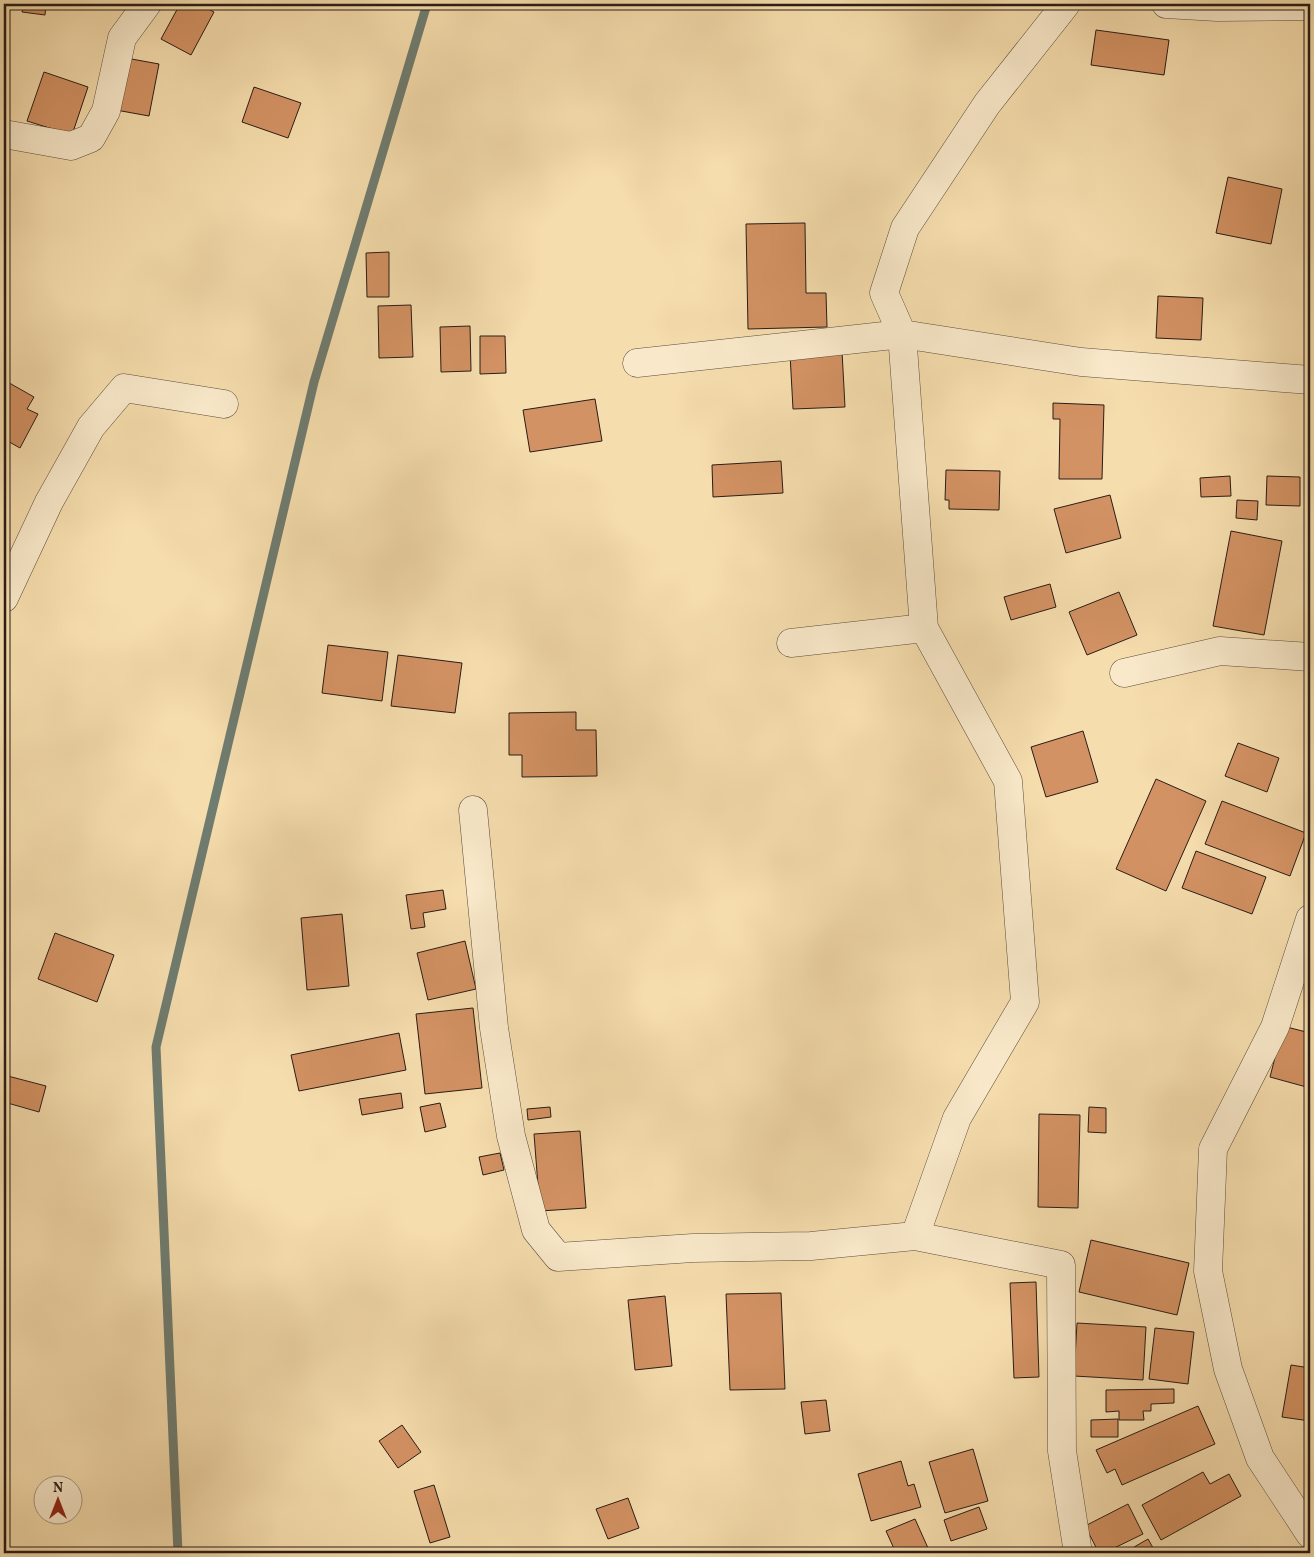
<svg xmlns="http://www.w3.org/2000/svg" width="1314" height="1557" viewBox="0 0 1314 1557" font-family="Vollkorn,serif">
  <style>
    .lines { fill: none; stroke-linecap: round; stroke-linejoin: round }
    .stream { stroke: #6f7c70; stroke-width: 9 }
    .building { fill: #d39263; stroke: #291c17 }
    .minor-casing { stroke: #5c4c3c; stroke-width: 29 }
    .minor { stroke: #f9e9ca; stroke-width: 28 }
  </style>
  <rect width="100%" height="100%" fill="#f6ddad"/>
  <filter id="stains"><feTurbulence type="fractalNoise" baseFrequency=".004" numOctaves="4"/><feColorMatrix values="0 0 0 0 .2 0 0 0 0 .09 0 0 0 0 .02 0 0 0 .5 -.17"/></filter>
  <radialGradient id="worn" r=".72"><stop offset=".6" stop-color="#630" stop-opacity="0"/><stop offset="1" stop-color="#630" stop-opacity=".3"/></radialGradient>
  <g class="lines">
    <path class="stream" d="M178 1553 156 1047 314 382 427 4"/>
  </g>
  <path class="building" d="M24 4H46L45 15 22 12Z
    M180 4H199L214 12 191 55 161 39Z
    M1096 30 1169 40 1164 75 1091 65Z
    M126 58 159 64 149 116 116 110Z
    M44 72 88 87 72 135 27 121Z
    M254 87 301 103 288 138 242 122Z
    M1228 177 1282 189 1271 244 1216 233Z
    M805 223 806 293H826L827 327 748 329 746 224Z
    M389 252V297H367L366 253Z
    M1158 296 1203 298 1201 340 1156 338Z
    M411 305 413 357 379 358 378 306Z
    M470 326 471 371 441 372 440 327Z
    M480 336H505L506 373 480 374Z
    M842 351 845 407 793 409 790 354Z
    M4 380 34 397 27 409 38 414 20 448 4 439Z
    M595 399 602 441 530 452 523 410Z
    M1053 403 1104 405 1102 479H1059L1060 419H1053Z
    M781 461 783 493 713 497 712 465Z
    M946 470 1000 471 999 510 949 509V500H945Z
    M1230 476 1231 496 1201 497 1200 478Z
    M1267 476 1300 477V506L1266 505Z
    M1110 495 1121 538 1066 553 1054 509Z
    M1237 500 1258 501 1257 520 1236 518Z
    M1231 531 1282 541 1264 635 1213 626Z
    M1050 584 1056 607 1011 620 1004 597Z
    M1119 592 1137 635 1087 655 1069 612Z
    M328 645 388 652 382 701 322 693Z
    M398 655 462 663 455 713 391 706Z
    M576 712V730H596L597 776 522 777V755H509V713Z
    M1083 731 1098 782 1046 797 1031 747Z
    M1238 743 1279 758 1267 792 1225 776Z
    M1156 779 1206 801 1166 891 1116 869Z
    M1222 801 1306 833 1290 876 1205 844Z
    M1196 851 1266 877 1252 914 1182 888Z
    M443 890 446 909 423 913 425 927 411 929 406 895Z
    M342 914 349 986 307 990 301 918Z
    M55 933 114 955 97 1002 38 979Z
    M465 941 476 989 428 1000 417 953Z
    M473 1008 482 1088 425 1094 416 1014Z
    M1283 1026 1310 1033V1088L1270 1077Z
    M399 1033 406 1070 299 1091 291 1055Z
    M4 1075 46 1086 39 1112 4 1102Z
    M401 1093 403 1108 362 1115 359 1099Z
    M440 1103 446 1127 425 1132 420 1107Z
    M550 1107 551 1117 528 1120 527 1109Z
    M1089 1107 1106 1108V1133L1088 1132Z
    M1039 1114 1080 1115 1078 1208 1038 1207Z
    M580 1131 586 1208 540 1211 534 1134Z
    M500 1153 504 1170 483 1175 479 1157Z
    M1091 1240 1189 1263 1177 1315 1079 1292Z
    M1036 1282 1039 1377 1014 1378 1010 1283Z
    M781 1293 785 1389 730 1390 726 1294Z
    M665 1296 672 1366 635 1370 628 1300Z
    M1077 1323 1146 1327 1143 1380 1074 1376Z
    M1155 1328 1194 1332 1188 1384 1149 1379Z
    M1291 1365 1310 1368V1421L1282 1417Z
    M1174 1389V1403L1151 1404V1411H1143L1144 1420H1119V1411L1106 1412V1390Z
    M826 1400 830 1431 805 1434 801 1402Z
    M1198 1406 1215 1444 1122 1485 1115 1469 1107 1473 1096 1450Z
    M1118 1419V1437H1091V1420Z
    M402 1425 421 1452 398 1468 379 1441Z
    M973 1449 988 1501 945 1513 929 1462Z
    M901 1461 908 1486 914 1484 921 1507 871 1521 858 1474Z
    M1203 1472 1210 1484 1229 1474 1241 1496 1161 1540 1142 1505Z
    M434 1485 450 1537 430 1543 414 1491Z
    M628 1498 639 1528 608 1539 596 1509Z
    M1128 1504 1143 1534 1104 1553H1099L1085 1526Z
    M979 1507 987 1529 951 1541 944 1520Z
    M915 1519 928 1548 915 1553H896L886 1531Z
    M1148 1539 1156 1553H1130L1129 1550Z"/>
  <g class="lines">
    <g class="minor-casing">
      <path id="minor" d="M1066 4 987 104 905 228 884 293 902 334 1081 362 1310 380
        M1166 4 1217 7 1310 6
        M4 134 71 146 91 138 106 111 122 38 147 4
        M637 363 902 334 924 628 1008 781 1025 1002 957 1118 915 1236
        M4 598 49 502 91 427 124 388 224 404
        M791 643 924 628
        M1124 673 1220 651 1310 657
        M473 810 494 1028 511 1136 536 1230 558 1257 693 1248 811 1246 915 1236 1061 1265 1062 1451 1078 1553
        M1310 919 1275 1027 1213 1149 1208 1271 1228 1369 1260 1458 1310 1534"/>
    </g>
    <use href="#minor" class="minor"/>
  </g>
  <rect width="1314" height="1557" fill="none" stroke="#f6ddad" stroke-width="20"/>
  <rect x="5" y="5" width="1304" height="1547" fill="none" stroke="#291c17" stroke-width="2.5"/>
  <rect x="10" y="10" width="1294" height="1537" fill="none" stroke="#291c17"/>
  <g transform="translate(58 1500)"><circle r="24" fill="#f9e9ca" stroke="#a69782"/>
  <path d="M0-4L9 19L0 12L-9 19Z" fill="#8f2418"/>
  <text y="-8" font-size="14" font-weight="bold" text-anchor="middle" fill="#291c17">N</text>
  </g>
  <rect width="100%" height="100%" filter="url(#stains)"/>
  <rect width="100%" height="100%" fill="url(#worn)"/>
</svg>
